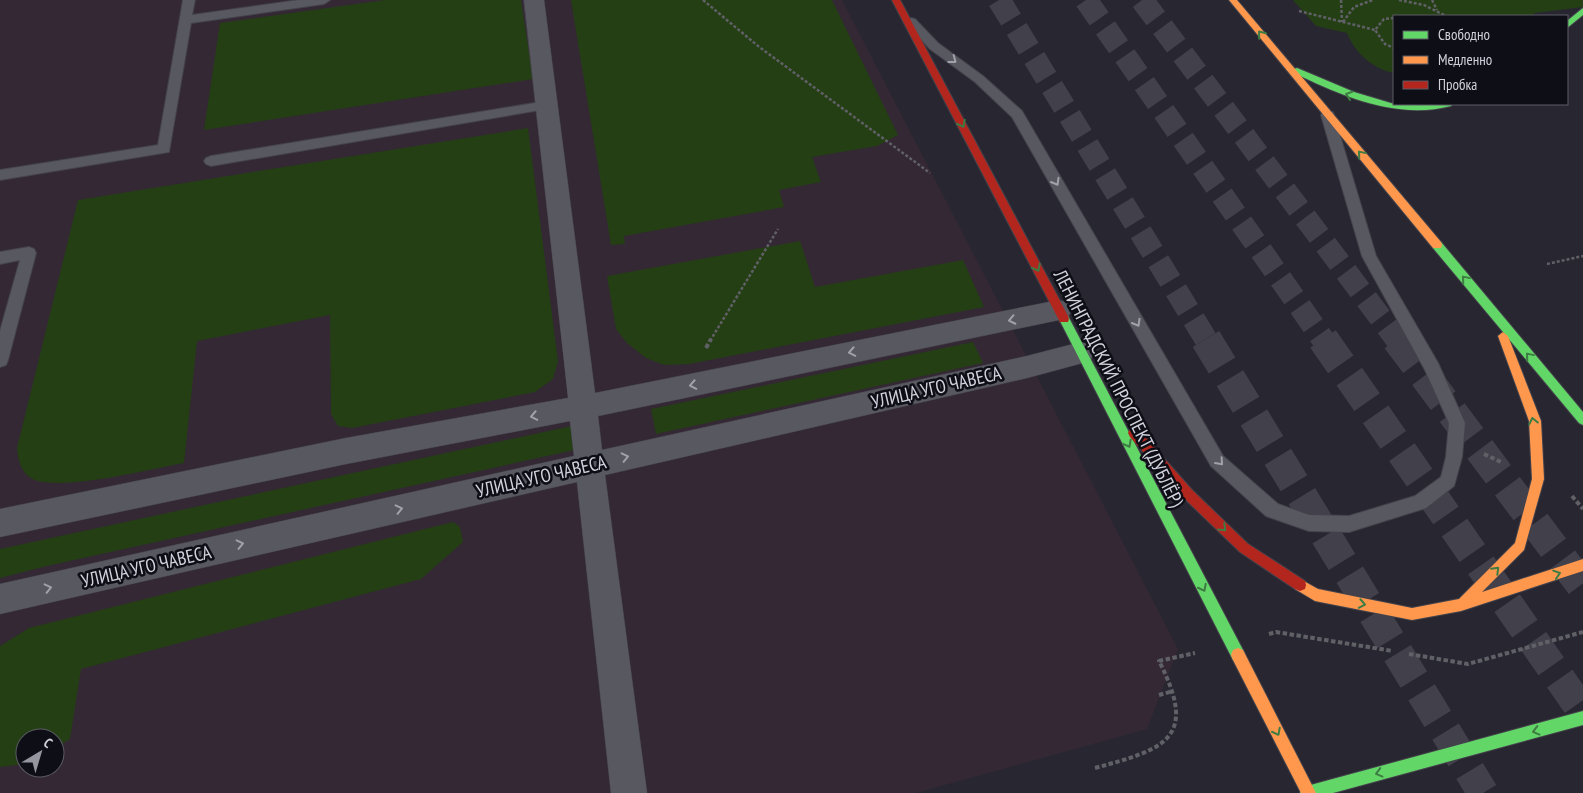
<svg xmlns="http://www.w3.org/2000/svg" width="1583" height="793" viewBox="0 0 1583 793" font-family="'PT Sans Narrow',sans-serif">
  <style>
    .commercial { fill: #332834; fill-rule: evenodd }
    .green { fill: #253f15 }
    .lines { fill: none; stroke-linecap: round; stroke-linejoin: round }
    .secondary-tunnel-far1 { stroke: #42414b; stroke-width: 23; stroke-dasharray: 23 11; stroke-linecap: butt }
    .secondary-tunnel { stroke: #42414b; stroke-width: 31; stroke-dasharray: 31 15; stroke-linecap: butt }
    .primary-tunnel-far1 { stroke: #42414b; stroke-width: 23; stroke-dasharray: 23 11; stroke-linecap: butt }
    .primary-tunnel { stroke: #42414b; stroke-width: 31; stroke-dasharray: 31 15; stroke-linecap: butt }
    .lane-casing { stroke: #44434c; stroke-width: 2 }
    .street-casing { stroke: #44434c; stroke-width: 1 }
    .fast-casing { stroke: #44434c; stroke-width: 2 }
    .slow-casing { stroke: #44434c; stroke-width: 2 }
    .jam-casing { stroke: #44434c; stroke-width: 2 }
    .path-far1 { stroke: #606067; stroke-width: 2.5; stroke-dasharray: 3 2; stroke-linecap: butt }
    .path { stroke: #606067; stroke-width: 4; stroke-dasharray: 4.5 2.5; stroke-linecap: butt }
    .lane { fill: #585860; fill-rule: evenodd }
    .street { fill: #585860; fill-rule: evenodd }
    .fast { fill: #63d668; fill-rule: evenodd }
    .slow { fill: #ff974d; fill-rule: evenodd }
    .jam { fill: #b3261e; fill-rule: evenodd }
    .oneway { stroke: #3d7c43 }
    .oneway2 { stroke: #a1a1ac }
    .labels { text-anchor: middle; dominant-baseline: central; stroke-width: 5; stroke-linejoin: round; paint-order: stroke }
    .street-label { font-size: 19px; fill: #d2d2de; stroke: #0e0e16 }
  </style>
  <rect width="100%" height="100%" fill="#282731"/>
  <path class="commercial" d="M0 0H842L1178 649 1147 729 916 793H0ZM25 738H55V768H25Z"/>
  <path class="green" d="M385 0H521L533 79 204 130 220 23Z
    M571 0H832L898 135 877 146 812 157 821 182 779 190 784 207 624 236 625 244 611 245Z
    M1293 0H1583V7L1535 13 1531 16H1394V73C1373 69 1355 53 1347 33L1316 26Z
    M528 128 558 361 553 379 535 392 352 428 338 426 331 414 330 315 197 341 184 463C149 469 66 491 35 480 22 475 18 461 17 448L78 200Z
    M800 241 815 287 963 260 984 307 689 364 664 365 646 358 627 343 616 329 607 276Z
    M973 342 983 363 656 434 651 409Z
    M576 425 579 449 47 566 0 578V549Z
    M453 522 460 527 463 542 421 579 81 669 70 739 55 748V738H25V764L0 767V646L29 628Z"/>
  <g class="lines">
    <path class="secondary-tunnel-far1" d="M1142 0 1398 341"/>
    <path class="secondary-tunnel" d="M1397 339 1583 587"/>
    <path class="primary-tunnel-far1" d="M999 0 1207 341
      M1086 0 1324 341"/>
    <path class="primary-tunnel" d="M1206 339 1483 793
      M1323 339 1583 712"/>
    <g class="lane-casing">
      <path id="lane" d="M183 0H195L192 15 299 0H330L324 4 191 23 169 152 0 180V170L158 145Z
        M911 18 915 19 938 43 983 76 1022 111 1223 456 1278 504 1309 515 1349 516 1415 496 1441 477 1446 457 1449 423 1425 370 1362 256 1321 115 1323 112H1333L1376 256 1438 363 1465 423 1462 457 1454 486 1426 508 1349 532 1309 531 1266 516 1211 466 1012 117 975 82 930 49 905 22Z
        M547 101 553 105 552 108 211 166 206 164 204 161 206 158 211 156Z
        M29 247 34 249 36 253 8 360 6 365 0 367V331L20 260 0 264V252Z"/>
    </g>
    <g class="street-casing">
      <path id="street" d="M524 0H544L595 393 1059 300 1068 303 1072 310 1068 317 1059 320 598 416 602 450 1027 356 1081 342 1090 345 1094 353 1090 361 1027 378 605 475 647 793H611L577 482 0 614V584L574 456 570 421 346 464 0 537V509L346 438 568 398Z"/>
    </g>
    <g class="fast-casing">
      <path id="fast" d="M1583 8V15L1567 28V21Z
        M1297 68 1354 92 1394 104H1452L1451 106C1397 120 1342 96 1294 73V69Z
        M1437 241 1441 242 1583 412V425L1579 423 1433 248 1432 245Z
        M1064 315 1068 316 1243 650 1245 655 1243 660 1238 662 1233 660 1059 319Z
        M1583 711V725L1333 793H1300L1302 788 1307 786Z"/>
    </g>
    <g class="slow-casing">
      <path id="slow" d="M1229 0H1237L1441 242 1442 245 1441 248H1433Z
        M1503 332 1508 336 1541 421 1544 479 1524 550 1482 592 1583 559V571L1461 611 1412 620 1315 601 1295 589 1294 585 1295 581 1300 579 1318 589 1412 608 1459 599 1515 543 1532 479 1529 421 1498 336Z
        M1238 648 1243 650 1316 793H1301L1233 660 1231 655 1233 650Z"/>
    </g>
    <g class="jam-casing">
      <path id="jam" d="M892 0H900L1068 316 1069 319 1068 322H1060Z
        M1134 428 1138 429 1192 490 1248 544 1305 581 1306 585 1305 589 1300 591 1295 589 1240 552 1184 498 1130 437 1128 433 1130 429Z"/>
    </g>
    <path class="path-far1" d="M703 0 758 46 930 173
      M1341 0 1342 22
      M1399 0 1424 5 1446 16
      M1432 0 1437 10
      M1299 11 1375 30
      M1394 18 1384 19 1375 30 1385 44 1394 48
      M1343 22 1354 7 1373 0
      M1547 264 1583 256
      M710 341 778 229"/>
    <path class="path" d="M706 348 711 339
      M1484 454 1501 462
      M1572 496 1583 509
      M1269 634 1276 632 1393 651
      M1409 654 1468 664 1583 632
      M1159 695 1173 691
      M1095 768C1165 749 1199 739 1159 661L1195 653"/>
    <use href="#lane" class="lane"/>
    <use href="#street" class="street"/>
    <use href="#fast" class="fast"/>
    <use href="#slow" class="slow"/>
    <use href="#jam" class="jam"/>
  </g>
  <defs><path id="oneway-chevron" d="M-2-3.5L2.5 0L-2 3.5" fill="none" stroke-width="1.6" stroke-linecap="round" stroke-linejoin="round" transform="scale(1.25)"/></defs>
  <g class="oneway">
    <use href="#oneway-chevron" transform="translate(1261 34) rotate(-129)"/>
    <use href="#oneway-chevron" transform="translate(1349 95) rotate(-162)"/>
    <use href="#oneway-chevron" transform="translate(962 124) rotate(62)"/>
    <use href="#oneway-chevron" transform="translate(1361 154) rotate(-130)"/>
    <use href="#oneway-chevron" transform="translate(1037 268) rotate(62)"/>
    <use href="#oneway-chevron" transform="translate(1465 279) rotate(-130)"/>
    <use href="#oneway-chevron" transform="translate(1529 356) rotate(-130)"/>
    <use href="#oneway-chevron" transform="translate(1533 421) rotate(-102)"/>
    <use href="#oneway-chevron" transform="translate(1128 444) rotate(62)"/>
    <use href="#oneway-chevron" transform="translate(1223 528) rotate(44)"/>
    <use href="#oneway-chevron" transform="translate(1496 570) rotate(-45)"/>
    <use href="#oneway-chevron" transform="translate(1557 574) rotate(-18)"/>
    <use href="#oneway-chevron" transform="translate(1203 588) rotate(63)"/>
    <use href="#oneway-chevron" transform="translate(1362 604) rotate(11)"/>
    <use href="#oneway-chevron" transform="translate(1536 731) rotate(165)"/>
    <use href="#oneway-chevron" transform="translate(1277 732) rotate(63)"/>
    <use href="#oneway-chevron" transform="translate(1379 773) rotate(165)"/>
  </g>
  <g class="oneway2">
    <use href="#oneway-chevron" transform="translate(953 60) rotate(37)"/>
    <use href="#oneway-chevron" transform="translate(1056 182) rotate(60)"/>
    <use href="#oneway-chevron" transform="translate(1012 320) rotate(168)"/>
    <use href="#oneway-chevron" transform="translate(1137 323) rotate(60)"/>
    <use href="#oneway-chevron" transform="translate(852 352) rotate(169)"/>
    <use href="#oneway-chevron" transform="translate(693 385) rotate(169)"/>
    <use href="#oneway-chevron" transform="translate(534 416) rotate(169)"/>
    <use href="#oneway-chevron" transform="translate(625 457) rotate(-13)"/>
    <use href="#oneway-chevron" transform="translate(1220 462) rotate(48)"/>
    <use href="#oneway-chevron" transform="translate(399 509) rotate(-13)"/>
    <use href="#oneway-chevron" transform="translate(240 544) rotate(-13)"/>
    <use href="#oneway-chevron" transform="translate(48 588) rotate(-13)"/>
  </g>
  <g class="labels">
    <g class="street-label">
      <text transform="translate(936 387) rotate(-13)">УЛИЦА УГО ЧАВЕСА</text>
      <text transform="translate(1119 388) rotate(63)">ЛЕНИНГРАДСКИЙ ПРОСПЕКТ (ДУБЛЁР)</text>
      <text transform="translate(541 476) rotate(-13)">УЛИЦА УГО ЧАВЕСА</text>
      <text transform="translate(146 566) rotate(-13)">УЛИЦА УГО ЧАВЕСА</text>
    </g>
  </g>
  <rect x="1393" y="15" width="175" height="90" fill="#0e0e16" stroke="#5c5c66"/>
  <rect x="1403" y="31" width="25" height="8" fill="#63d668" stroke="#5c5c66"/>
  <text x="1438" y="40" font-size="15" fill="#d2d2de">Свободно</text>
  <rect x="1403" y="56" width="25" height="8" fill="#ff974d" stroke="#5c5c66"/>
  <text x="1438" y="65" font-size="15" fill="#d2d2de">Медленно</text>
  <rect x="1403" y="81" width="25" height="8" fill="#b3261e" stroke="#5c5c66"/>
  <text x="1438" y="90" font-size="15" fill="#d2d2de">Пробка</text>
  <g transform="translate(40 753) rotate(38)"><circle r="24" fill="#0e0e16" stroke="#5c5c66"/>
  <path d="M0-4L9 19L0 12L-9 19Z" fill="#9696a1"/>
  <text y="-8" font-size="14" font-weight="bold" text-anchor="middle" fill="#d2d2de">С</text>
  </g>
</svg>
